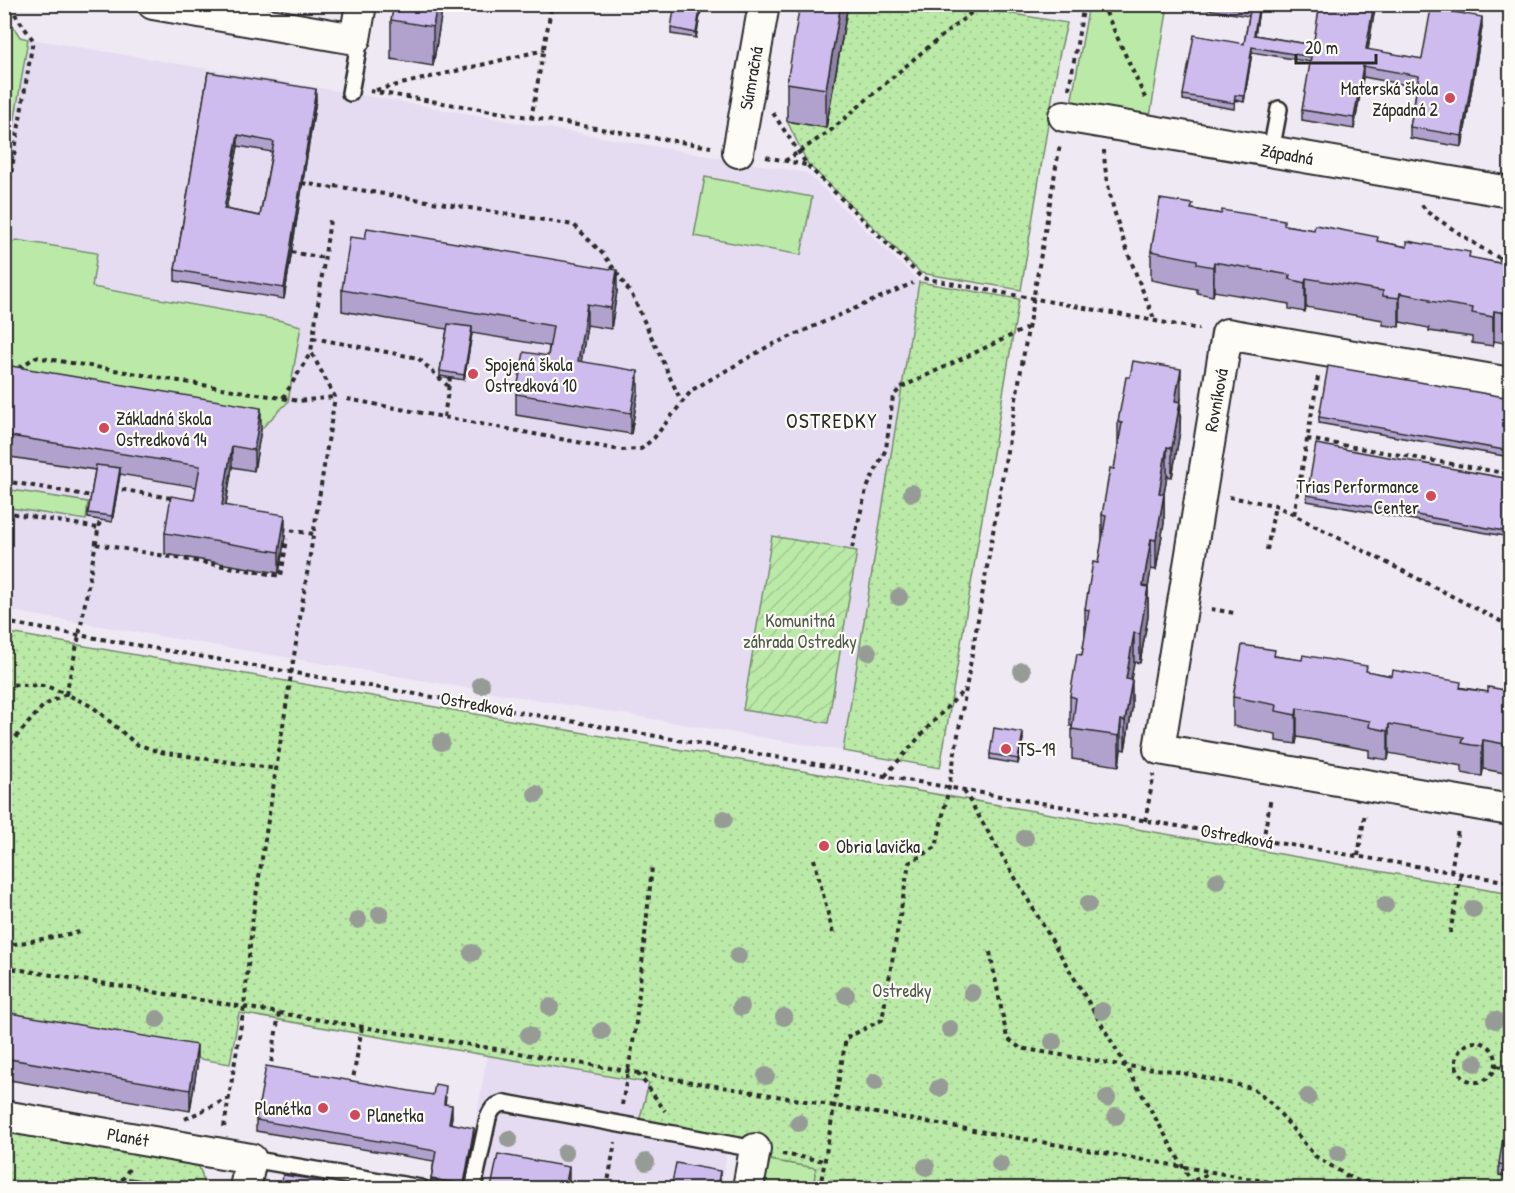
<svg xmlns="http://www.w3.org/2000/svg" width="1515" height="1193" viewBox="0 0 1515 1193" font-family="'Patrick Hand',sans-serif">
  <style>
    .built { fill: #e5dcf2 }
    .grass { fill: #bbeaa8; stroke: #738a6a; stroke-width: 1.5 }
    .park { fill: url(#park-dots); stroke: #738a6a; stroke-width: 1.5 }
    .garden { fill: url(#garden-furrows); stroke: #738a6a; stroke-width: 1.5 }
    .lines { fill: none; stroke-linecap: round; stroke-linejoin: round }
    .lane-casing { stroke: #2b2b2b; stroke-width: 20 }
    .street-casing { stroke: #2b2b2b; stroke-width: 34 }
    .path { stroke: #2b2b2b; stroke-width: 4; stroke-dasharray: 4.5 4.5; stroke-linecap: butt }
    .lane { stroke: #fdfcf7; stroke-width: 15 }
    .street { stroke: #fdfcf7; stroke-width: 30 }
    .tree { fill: #979b96 }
    .wall { fill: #b0a2cc; stroke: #2b2b2b; stroke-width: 1.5; fill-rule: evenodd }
    .shaded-wall { fill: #9084a6; stroke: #2b2b2b; stroke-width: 1.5 }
    .building { fill: #cdbced; stroke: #2b2b2b; stroke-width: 1.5; fill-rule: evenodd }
    .poi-dot { fill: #d1495b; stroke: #fdfcf7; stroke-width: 2 }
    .labels { text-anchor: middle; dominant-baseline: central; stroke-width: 4.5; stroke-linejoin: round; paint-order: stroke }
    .street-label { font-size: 18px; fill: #2b2b2b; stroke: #fdfcf7 }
    .poi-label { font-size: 18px; fill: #2b2b2b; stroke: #fdfcf7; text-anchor: start }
    .park-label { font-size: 18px; fill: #4f5b4a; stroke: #fdfcf7 }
    .quarter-label { font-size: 21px; letter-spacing: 1.5px; fill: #2b2b2b; stroke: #fdfcf7 }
  </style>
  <defs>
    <pattern id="park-dots" width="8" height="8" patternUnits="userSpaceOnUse" patternTransform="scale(1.5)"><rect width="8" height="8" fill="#bbeaa8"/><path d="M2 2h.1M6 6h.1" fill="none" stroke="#a1c991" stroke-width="1.8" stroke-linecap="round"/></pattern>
    <pattern id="garden-furrows" width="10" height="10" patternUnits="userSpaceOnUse" patternTransform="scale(1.5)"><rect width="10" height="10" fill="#bbeaa8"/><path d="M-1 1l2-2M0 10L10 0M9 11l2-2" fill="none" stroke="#a1c991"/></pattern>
  </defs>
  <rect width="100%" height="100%" fill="#efe9f4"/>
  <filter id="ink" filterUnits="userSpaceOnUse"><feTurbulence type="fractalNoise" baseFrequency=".0167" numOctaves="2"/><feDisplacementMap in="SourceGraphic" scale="12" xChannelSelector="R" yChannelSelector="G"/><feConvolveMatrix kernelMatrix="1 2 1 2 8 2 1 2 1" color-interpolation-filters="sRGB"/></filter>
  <g filter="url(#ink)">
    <path class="built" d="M4 14 20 37 350 93 807 173 919 282 843 751 5 610Z
      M487 1056 736 1098 721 1188H465Z"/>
    <path class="grass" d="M1089 5H1168L1150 117 1071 104Z
      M5 14 20 37 28 39 5 179Z
      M705 177 812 197 801 255 694 236Z
      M16 240 97 253 92 287 278 320 301 326 288 402 261 429 5 387V358L9 333 5 331V248Z
      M5 489 88 502 86 520 5 507Z
      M770 1160 816 1168 813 1188H763Z"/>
    <path class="park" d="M848 5H961L1067 23 1059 56 1021 290 921 273 808 164 787 121 826 128Z
      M919 282 1019 299 940 768 843 751Z
      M4 632 1510 894V1188H813L816 1168 770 1160 639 1122 649 1083 239 1013 230 1064 5 1026Z
      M4 1121 195 1159 202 1174 204 1188H5Z"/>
    <path class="garden" d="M772 536 857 551 828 723 743 710Z"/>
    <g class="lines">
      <g class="lane-casing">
        <path id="lane" d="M350 93 358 49 355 39
          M1271 151 1279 109
          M251 1159 421 1188
          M473 1188 488 1118C492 1109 494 1105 505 1103L755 1149"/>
      </g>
      <g class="street-casing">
        <path id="street" d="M153 4 355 39 361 4
          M1064 116 1510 192
          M738 152 764 4
          M1510 383 1227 334 1159 749 1510 810
          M4 1116 251 1159 245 1188
          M748 1188 755 1149"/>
      </g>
      <path class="path" d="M1102 4 1147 102
        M1069 89 1084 4
        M376 90 544 50
        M370 91 711 147
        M773 113 807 165 922 278 1199 329
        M531 119 552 4
        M1104 150C1105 204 1135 271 1155 321
        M4 156 14 158
        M766 157 806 165
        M785 161 830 131 921 53 982 4
        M302 183 334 188
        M335 186 574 225 605 256 632 295 681 401
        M1422 205 1427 212 1489 253 1510 263
        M4 217 33 40 8 4
        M291 252 324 258
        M313 338 418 358 449 387
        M4 377 36 357 299 401 335 397
        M1318 377 1294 515 1510 626
        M283 398 311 352
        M347 399 620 450 641 449 654 438 692 390 769 346 913 283
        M444 417 450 378
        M1307 439 1510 474
        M4 481 92 496
        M113 488 176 499
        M1229 497 1275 505 1294 515
        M4 512 98 528
        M282 529 314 534
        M96 544 281 576 287 539
        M852 548 866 490 886 449 893 396 902 387 1027 328
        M1267 550 1275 505
        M1211 609 1234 613
        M4 622 964 790 1510 882
        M4 684 46 686 66 694 79 636 100 520
        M4 751 43 706 66 694 93 707 136 744 160 752 277 769
        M885 776 929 726 965 689
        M964 791 1126 1066 1195 1188
        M1145 821 1154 774
        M1263 841 1271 797
        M1358 856 1365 813
        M814 859 834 937
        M1451 872 1458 829
        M1450 933 1461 874
        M4 946 80 932
        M990 952 1007 1038 1020 1048 1126 1066 1173 1071 1252 1088 1273 1105 1315 1156 1346 1175 1348 1188
        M4 967 836 1106 1304 1188
        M1456 1062a20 20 0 1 1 40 0a20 20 0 1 1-40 0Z
        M1497 1066 1510 1069
        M270 1071 279 1013
        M638 1073 665 1111
        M352 1085 362 1027
        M622 1105 635 1031 652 867
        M185 1119 229 1098
        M224 1127 244 1007 253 915 335 397 311 352 330 220
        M782 1154 825 1161
        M1347 1175 1360 1182 1384 1183
        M117 1188 131 1166
        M607 1188 615 1142
        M820 1188 846 1038 882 1020 909 863 936 847 949 787 1060 144
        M1178 1188 1210 1173"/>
      <use href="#lane" class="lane"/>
      <use href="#street" class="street"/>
    </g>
    <g class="tree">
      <circle cx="912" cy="493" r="9"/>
      <circle cx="899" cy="597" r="9"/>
      <circle cx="868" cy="652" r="9"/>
      <circle cx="1022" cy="671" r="9"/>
      <circle cx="481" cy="685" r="9"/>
      <circle cx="441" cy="742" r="9"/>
      <circle cx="536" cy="794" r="9"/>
      <circle cx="724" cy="819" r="9"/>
      <circle cx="1025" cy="838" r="9"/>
      <circle cx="1217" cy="881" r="9"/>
      <circle cx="1088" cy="904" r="9"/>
      <circle cx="1385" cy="905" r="9"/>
      <circle cx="1473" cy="909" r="9"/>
      <circle cx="380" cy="914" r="9"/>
      <circle cx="358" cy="920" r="9"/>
      <circle cx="472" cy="953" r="9"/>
      <circle cx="738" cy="956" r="9"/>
      <circle cx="972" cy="993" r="9"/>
      <circle cx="846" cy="995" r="9"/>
      <circle cx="550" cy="1007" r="9"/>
      <circle cx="741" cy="1007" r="9"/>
      <circle cx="1102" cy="1011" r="9"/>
      <circle cx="784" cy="1017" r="9"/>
      <circle cx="157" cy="1019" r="9"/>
      <circle cx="1495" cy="1020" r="9"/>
      <circle cx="950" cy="1029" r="9"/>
      <circle cx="602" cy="1031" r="9"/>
      <circle cx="529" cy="1035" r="9"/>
      <circle cx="1053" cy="1042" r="9"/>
      <circle cx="1475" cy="1063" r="9"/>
      <circle cx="766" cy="1076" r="9"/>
      <circle cx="875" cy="1082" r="9"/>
      <circle cx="939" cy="1088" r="9"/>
      <circle cx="1308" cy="1097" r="9"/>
      <circle cx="1107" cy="1098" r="9"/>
      <circle cx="1116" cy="1116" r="9"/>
      <circle cx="799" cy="1123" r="9"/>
      <circle cx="509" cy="1139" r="9"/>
      <circle cx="565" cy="1153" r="9"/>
      <circle cx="1338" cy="1153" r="9"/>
      <circle cx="646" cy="1162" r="9"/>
      <circle cx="1000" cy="1164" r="9"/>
      <circle cx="926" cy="1167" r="9"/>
    </g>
    <path class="wall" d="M443 4 433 66 391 59V20Z
      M702 4 696 38 671 34V28Z
      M848 4 826 128 787 121V83Z
      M1199 4H1260L1255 35 1313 45 1375 4 1368 50 1422 59 1482 27 1462 147 1410 138V127L1417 87 1363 77 1354 129 1302 120V110L1311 62 1252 52 1244 102 1235 100 1234 109 1183 100V95L1244 44 1249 16 1199 8Z
      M208 72 316 100 284 299 175 281V270ZM238 146 272 152 260 216 226 209Z
      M1193 209 1499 263 1510 259V344L1494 341 1493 346 1472 343V337L1429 331V328L1400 322 1399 327 1383 325V320L1306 307 1305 312 1289 309V304L1214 291 1213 296 1197 293V289L1151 280V251Z
      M342 290 617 291 611 329 587 325 581 361 638 392 631 434 516 415V394L548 356 549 346 472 333 464 380 440 376V371L447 329 342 311Z
      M4 378 261 429 254 471 232 467 226 505 285 536 279 573 165 554V533L194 500 197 487 120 474 112 522 88 518V513L95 470 4 456Z
      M1181 398 1180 431 1172 477 1167 476 1164 494V523L1156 570 1151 569 1148 588V616L1140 663 1134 662 1131 679 1132 709 1125 750 1121 749 1119 766 1072 759V726H1070V696L1082 655 1085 636V609L1098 563 1102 542V515L1114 469 1118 449V422Z
      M1510 398V457L1319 423V417Z
      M1510 479V537L1307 501V495Z
      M1275 656 1488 692 1510 691V774L1483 769 1482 776 1472 775 1462 773V766L1389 753 1388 760 1369 757V750L1297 737 1296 744 1276 741V734L1233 726V697Z
      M1023 739 1018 764 990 759V754Z
      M4 1012 197 1066 190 1111 4 1079Z
      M446 1097 445 1104 452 1116 451 1123 474 1138 465 1188H431V1179L434 1161 256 1131V1120Z
      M1510 1125V1177L1499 1175V1164Z"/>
    <path class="shaded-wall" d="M437 4H443L433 66V27Z
      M701 4H702L696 38V33Z
      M841 4H848L826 128V89Z
      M1259 4H1260L1254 41V35Z
      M1374 4H1375V9L1366 60V49Z
      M1482 17V27L1462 147V136Z
      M1252 47V52L1244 102V96Z
      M1363 66V77L1354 129V118Z
      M316 89V100L284 299V288Z
      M238 135V146L224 220V209Z
      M1214 262V291L1213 296V267Z
      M617 270V291L611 329V308Z
      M1306 278V307L1305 312V283Z
      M1400 293V322L1399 327V298Z
      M587 304V325L578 382V361Z
      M1494 311V341L1493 346V317Z
      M472 327V333L464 380V375Z
      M1181 369V398L1175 430V401Z
      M638 371V392L631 434V413Z
      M1180 402V431L1172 477V448Z
      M261 408V429L254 471V450Z
      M232 446V467L222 526V505Z
      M1167 447V476L1159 522V493Z
      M120 468V474L112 522V516Z
      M1164 494V523L1156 570V540Z
      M285 515V536L279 573V552Z
      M1151 539V569L1148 588V616L1140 663V634L1143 586Z
      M1134 633V662L1126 708V679Z
      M1132 680V709L1125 750V721Z
      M1297 708V737L1296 744V715Z
      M1121 720V749L1119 766V736Z
      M1389 724V753L1388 760V731Z
      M1023 733V739L1018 764V759Z
      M1483 740V769L1482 776V746Z
      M197 1045V1066L190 1111V1090Z
      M452 1105V1116L449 1134V1123Z
      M474 1128V1138L465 1188H464Z
      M569 1167V1188H565Z
      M720 1171V1188H717Z"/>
    <path class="building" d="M394 4H437L433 27 391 20Z
      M675 4H701L696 33 671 28Z
      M800 4H841L826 89 787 83Z
      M1213 4H1259L1254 35 1313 45 1311 57 1252 47 1244 96 1235 95 1234 103 1183 95 1194 35 1244 44 1250 11Z
      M1320 4H1374L1366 49 1422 59 1431 8 1482 17 1462 136 1410 127 1419 76 1363 66 1354 118 1302 110Z
      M208 72 316 89 284 288 175 270ZM238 135 274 142 260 216 224 209Z
      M1160 199 1193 204 1191 209 1221 214 1222 210 1284 220V225L1314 230 1315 225 1378 237 1377 241 1407 247V241L1470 252 1469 257 1499 263 1500 257 1510 259V314L1494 311 1493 317 1472 313 1473 308 1429 301 1430 299 1400 293 1399 298 1383 296V291L1306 278 1305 283 1289 279 1290 275 1214 262 1213 267 1197 264V260L1151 251Z
      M367 228 617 270 611 308 587 304 578 361 638 371 631 413 516 394 524 352 548 356 553 326 342 290 350 237 365 239Z
      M448 324 472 327 464 375 440 371Z
      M1133 361 1181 369 1175 401 1180 402 1172 448 1167 447 1159 493 1164 494 1156 540 1151 539 1143 586 1148 587 1140 634 1134 633 1126 679 1132 680 1125 721 1121 720 1119 736 1072 729 1076 698 1070 696 1077 654 1082 655 1089 610 1085 609 1093 562 1098 563 1106 516 1102 515 1110 468 1114 469 1122 423 1118 422 1126 377H1130Z
      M11 366 261 408 254 450 232 446 222 505 285 515 279 552 165 533 171 496 194 500 200 466 4 435V378L9 379Z
      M1328 366 1510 398V451L1319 417Z
      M1316 444 1510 479V532L1307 495Z
      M96 465 120 468 112 516 88 513Z
      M1242 645 1275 650 1274 656 1302 660 1303 655 1367 666 1366 671 1392 676 1393 670 1461 682 1460 688 1488 692V687L1510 691V745L1483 740 1482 746 1472 745 1462 743 1464 737 1389 724 1388 731 1369 727 1370 721 1297 708 1296 715 1276 711 1277 705 1233 697Z
      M994 728 1023 733 1018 759 990 754Z
      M4 1012 197 1045 190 1090 4 1058Z
      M266 1066 433 1095 435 1084 446 1086 444 1104 452 1105 449 1123 474 1128 464 1184 431 1179 436 1151 256 1120Z
      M1505 1125H1510V1166L1499 1164Z
      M498 1154 569 1167 565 1188H491Z
      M676 1163 720 1171 717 1188H671Z
      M283 1175 324 1181 322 1188H281Z
      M129 1178 177 1186 176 1188H128Z"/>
  </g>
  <g class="poi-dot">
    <circle cx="1450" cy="98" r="6"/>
    <circle cx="473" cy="374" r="6"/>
    <circle cx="104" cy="428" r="6"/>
    <circle cx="1431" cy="496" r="6"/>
    <circle cx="1006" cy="749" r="6"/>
    <circle cx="824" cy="846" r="6"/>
    <circle cx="323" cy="1108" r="6"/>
    <circle cx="355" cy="1115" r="6"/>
  </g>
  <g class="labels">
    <g class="street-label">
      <text transform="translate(751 78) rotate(-80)">Súmračná</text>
      <text transform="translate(1287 154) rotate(10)">Západná</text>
      <text transform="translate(1216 400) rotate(-80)">Rovníková</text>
      <text transform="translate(477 704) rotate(10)">Ostredková</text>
      <text transform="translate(1237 836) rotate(10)">Ostredková</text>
      <text transform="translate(128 1137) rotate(10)">Planét</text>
    </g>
    <g class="poi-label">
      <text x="1438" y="88" text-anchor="end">Materská škola<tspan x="1438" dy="21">Západná 2</tspan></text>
      <text x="485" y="364">Spojená škola<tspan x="485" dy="21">Ostredková 10</tspan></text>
      <text x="116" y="418">Základná škola<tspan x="116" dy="21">Ostredková 14</tspan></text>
      <text x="1419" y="486" text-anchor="end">Trias Performance<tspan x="1419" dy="21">Center</tspan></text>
      <text x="1018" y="749">TS-19</text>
      <text x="836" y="846">Obria lavička</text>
      <text x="311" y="1108" text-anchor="end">Planétka</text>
      <text x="367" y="1115">Planetka</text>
    </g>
    <g class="park-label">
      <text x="800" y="620">Komunitná<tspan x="800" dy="21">záhrada Ostredky</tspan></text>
      <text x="902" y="990">Ostredky</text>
    </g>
    <g class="quarter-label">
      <text x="832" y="420">OSTREDKY</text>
    </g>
  </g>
  <rect width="1515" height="1193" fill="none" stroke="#fdfcf7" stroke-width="24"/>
  <rect x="12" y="12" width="1491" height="1169" fill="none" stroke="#2b2b2b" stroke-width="2" filter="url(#ink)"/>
  <path d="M1296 54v9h80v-9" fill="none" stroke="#2b2b2b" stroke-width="3"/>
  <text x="1305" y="54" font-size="18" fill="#2b2b2b" stroke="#fdfcf7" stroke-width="4.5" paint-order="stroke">20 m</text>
</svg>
